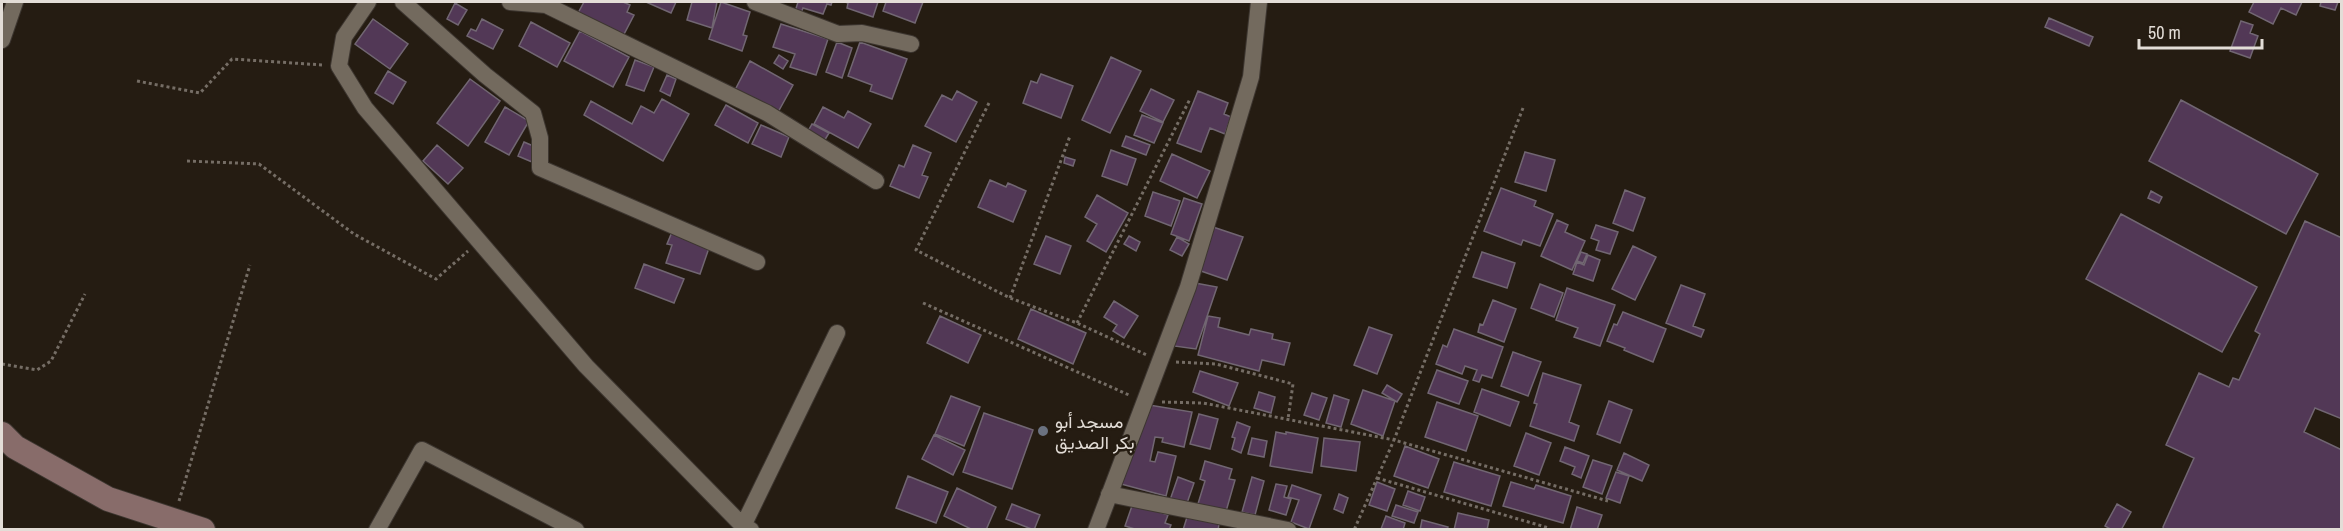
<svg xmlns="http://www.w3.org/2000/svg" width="2343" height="531" viewBox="0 0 2343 531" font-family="'Archivo Narrow',Vazirmatn,sans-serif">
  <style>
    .building { fill: #523856; stroke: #716672; stroke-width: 1.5 }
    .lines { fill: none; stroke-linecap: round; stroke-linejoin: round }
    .minor-casing { stroke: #3d3630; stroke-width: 18 }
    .secondary-casing { stroke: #3d3630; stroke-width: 26 }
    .path { stroke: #756d65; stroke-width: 3; stroke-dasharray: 3 3; stroke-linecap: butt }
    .minor { stroke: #736a5e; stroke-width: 16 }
    .secondary { stroke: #886c6a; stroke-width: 24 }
    .worship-dot { fill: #6b7280; stroke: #251c12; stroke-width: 2 }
    .labels { text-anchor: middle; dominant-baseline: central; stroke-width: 5; stroke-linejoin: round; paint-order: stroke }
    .poi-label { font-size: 18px; fill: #e3ddd7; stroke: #251c12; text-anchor: start }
  </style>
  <rect width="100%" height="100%" fill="#251c12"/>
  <path class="building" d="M584 2H623L630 5 627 12 634 15 622 38 577 15Z
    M646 2H676L671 13Z
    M692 2H717L712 28 687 20Z
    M721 2 750 12 743 35 747 36 742 51 709 39Z
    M798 2H832L831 5 827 4 823 14 803 8 800 16 794 15Z
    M845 2H878L873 17 847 8 848 3Z
    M886 2H923L915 23 883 11Z
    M2254 2H2302L2296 15 2281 8 2273 24 2249 12Z
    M2321 2H2338L2335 10 2320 6Z
    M455 3 467 10 458 25 447 19Z
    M2049 18 2093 37 2089 46 2045 27Z
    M373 19 408 44 390 69 355 44Z
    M482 19 503 30 493 49 467 36 471 29 476 31Z
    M2241 21 2253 25 2250 33 2258 36 2250 58 2230 51Z
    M531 22 570 43 557 67 519 46Z
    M781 24 828 39 816 75 790 67 795 54 773 47Z
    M580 31 629 57 613 87 564 61Z
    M837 42 852 48 842 78 826 72Z
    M860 42 907 59 892 99 870 91 872 85 848 76Z
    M779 55 788 61 783 69 774 63Z
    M1111 57 1141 71 1110 133 1082 120Z
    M635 60 654 67 644 91 626 85Z
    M750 61 793 85 777 114 735 90Z
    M388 71 406 82 393 104 375 93Z
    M1041 74 1073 86 1061 118 1023 103 1031 81 1037 83Z
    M667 75 676 79 670 96 660 91Z
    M470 79 500 101 468 146 437 123Z
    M1151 89 1174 100 1163 122 1140 111Z
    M957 91 977 102 956 142 925 126 942 95 952 100Z
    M1198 91 1228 103 1224 114 1231 117 1225 134 1210 128 1201 152 1177 143Z
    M662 99 689 114 663 161 584 115 591 101 632 124 641 106 654 113Z
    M2181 100 2318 174 2286 234 2149 161Z
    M726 105 758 123 748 143 715 125Z
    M505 107 529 121 509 155 485 142Z
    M823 107 844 118 848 111 871 124 858 148 814 124Z
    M1142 115 1163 123 1154 143 1134 135Z
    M812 124 829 133 823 143 807 133Z
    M761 125 789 137 781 157 752 144Z
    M1126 136 1150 145 1146 155 1122 146Z
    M524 142 538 148 532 162 518 156Z
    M437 145 463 168 448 184 423 161Z
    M913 145 931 153 922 175 928 177 919 198 890 186 899 165 904 167Z
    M1111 150 1136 159 1127 185 1102 176Z
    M1525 152 1555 160 1546 191 1515 182Z
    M1172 154 1210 171 1197 198 1160 181Z
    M1065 157 1075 160 1073 166 1064 163Z
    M990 180 1006 187 1008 183 1026 191 1013 222 978 207Z
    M1501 188 1536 201 1534 206 1553 214 1540 246 1523 240 1521 245 1484 231Z
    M1625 190 1645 198 1633 231 1613 223Z
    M2151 191 2162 197 2159 203 2148 198Z
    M1153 192 1180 201 1171 226 1145 216Z
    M1097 195 1128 213 1106 252 1087 241 1097 224 1085 217Z
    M1184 198 1202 204 1189 241 1171 234Z
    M2121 214 2257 287 2222 352 2086 279Z
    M1557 220 1568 225 1565 232 1585 241 1572 270 1541 256Z
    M2305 221 2342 238V419L2315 408 2304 432 2342 450V530H2164L2163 527 2194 458 2166 445 2199 373 2229 387 2233 378 2239 380 2260 334 2255 331Z
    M1596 225 1618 232 1610 254 1596 250 1599 241 1591 238Z
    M1213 227 1243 237 1227 280 1198 270Z
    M672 232 710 245 700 274 666 263 672 245 667 244Z
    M1046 236 1071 246 1060 274 1034 264Z
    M1129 236 1140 242 1136 251 1124 244Z
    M1177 237 1189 244 1182 256 1170 250Z
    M1633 246 1656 257 1635 300 1612 289Z
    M1482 252 1515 263 1507 288 1473 277Z
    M1581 252 1587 254 1583 263 1577 261Z
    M1588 255 1600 260 1593 281 1573 274 1577 262 1584 265Z
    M644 264 684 279 674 303 635 288Z
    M1195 283 1217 287 1196 349 1174 346Z
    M1540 284 1563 293 1554 317 1531 308Z
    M1681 285 1705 294 1693 326 1704 330 1701 337 1666 323Z
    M1567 288 1615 305 1600 346 1574 337 1578 328 1556 320Z
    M1493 300 1516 309 1504 342 1478 332 1480 324 1483 325Z
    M1114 301 1138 316 1124 338 1113 331 1117 325 1104 317Z
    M1031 309 1086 333 1073 364 1018 339Z
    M1623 312 1666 329 1653 362 1624 350 1625 348 1607 341 1614 324 1617 325Z
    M940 316 981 335 968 363 927 343Z
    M1208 316 1220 318 1218 327 1249 335 1251 329 1273 334 1272 339 1290 343 1284 365 1262 360 1259 371 1198 355Z
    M1369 327 1392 335 1377 374 1354 365Z
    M1454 329 1503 347 1492 378 1482 375 1479 382 1473 380 1477 370 1465 366 1462 374 1436 364 1443 345 1447 347Z
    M1513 352 1541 362 1528 396 1501 386Z
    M1437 370 1468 381 1459 404 1428 393Z
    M1200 371 1238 383 1229 406 1193 392Z
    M1543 373 1581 385 1569 422 1579 426 1574 441 1530 426 1537 404 1534 403Z
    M1387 385 1402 394 1397 402 1382 393Z
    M1482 389 1519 402 1510 426 1474 412Z
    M1363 390 1395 401 1383 436 1351 424Z
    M1259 392 1275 397 1271 413 1254 408Z
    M1312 393 1327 398 1319 420 1304 415Z
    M1334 395 1349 400 1341 427 1326 423Z
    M951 396 980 407 964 446 935 434Z
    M1609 401 1632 410 1620 443 1597 434Z
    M1437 402 1478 416 1466 451 1425 437Z
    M1149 405 1192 412 1184 447 1162 442 1163 438 1155 437 1150 461 1155 462 1158 452 1176 456 1166 496 1121 484Z
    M984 413 1033 430 1012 489 963 472Z
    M1199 414 1218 419 1210 449 1190 444Z
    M1237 422 1250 427 1241 453 1232 449 1235 438 1232 437Z
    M1276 432 1286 434V432L1318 438 1312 473 1270 466Z
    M1526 433 1551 443 1539 475 1514 466Z
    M934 435 965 450 953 475 922 459Z
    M1252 438 1267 441 1264 457 1248 454Z
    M1324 438 1360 442 1356 471 1321 466Z
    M1405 446 1439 459 1428 488 1394 476Z
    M1565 447 1589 456 1581 478 1572 474 1575 467 1560 461Z
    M1624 453 1649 465 1642 481 1617 470Z
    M1593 460 1612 466 1602 494 1583 487Z
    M1205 461 1232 469 1229 479 1235 480 1225 515 1197 507 1205 481 1200 479Z
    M1454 462 1500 476 1491 506 1444 492Z
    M1616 472 1629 476 1620 503 1606 498Z
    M908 476 948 492 936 523 896 508Z
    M1178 477 1194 483 1186 506 1170 500Z
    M1252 477 1264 481 1255 515 1242 512Z
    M1377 482 1395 489 1387 511 1369 505Z
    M1511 482 1534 489 1536 485 1571 496 1563 523 1503 506Z
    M1276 484 1287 486 1284 497 1291 499 1286 515 1269 510Z
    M1292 485 1321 495 1309 529 1291 522 1299 500 1288 497Z
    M957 488 996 507 986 530H973L944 516Z
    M1408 491 1425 497 1420 511 1403 505Z
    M1339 494 1348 498 1343 513 1334 509Z
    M1133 503 1168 515 1165 523 1171 525 1169 530H1138L1125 526Z
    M1012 504 1040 515 1034 530 1006 519Z
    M2117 504 2131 512 2121 530H2112L2105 526Z
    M1396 505 1418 512 1414 523 1392 516Z
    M1577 507 1602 515 1597 530H1570Z
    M1458 513 1489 520 1487 530H1454Z
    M1188 514 1219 524 1218 530H1183Z
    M1386 516 1405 523 1403 530 1381 529Z
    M1422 520 1448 527 1447 530H1420Z"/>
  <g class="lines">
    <g class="minor-casing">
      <path id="minor" d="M368 2 344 37 339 66 365 108 586 366 743 526 751 530
        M403 2 485 75 533 113 540 138V168L757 262
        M510 2 546 5 551 2
        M755 2 838 34 862 33 911 44
        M546 5 767 113 876 181
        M2 40 15 2
        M1109 494 1288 530
        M743 526 837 333
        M377 530 422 450 576 530
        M1096 530 1188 287 1251 77 1259 2"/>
    </g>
    <g class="secondary-casing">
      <path id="secondary" d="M2 434 15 447 108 499 203 530"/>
    </g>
    <path class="path" d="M137 81 200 93 232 59 323 65
      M989 103 916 250 1010 298 1077 323 1147 355
      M1523 108 1394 440 1608 501
      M187 161 259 164 354 234 436 279 468 251
      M1010 298 1070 136
      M923 303 1129 395
      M1077 323 1190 99
      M1176 362 1216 364 1293 384 1288 419
      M2 364 37 370 51 361 85 294
      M1162 402 1203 403 1394 440 1354 530
      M1377 478 1549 528
      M179 501 250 265"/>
    <use href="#minor" class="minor"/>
    <use href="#secondary" class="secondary"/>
  </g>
  <circle class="worship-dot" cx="1043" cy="431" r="6"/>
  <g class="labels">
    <g class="poi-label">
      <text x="1055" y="421">مسجد أبو<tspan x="1055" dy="21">بكر الصديق</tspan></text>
    </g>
  </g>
  <rect width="2343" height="531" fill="none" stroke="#e3ddd7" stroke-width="6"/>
  <path d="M2139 39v9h123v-9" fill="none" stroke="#e3ddd7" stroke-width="3"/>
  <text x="2148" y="39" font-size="18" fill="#e3ddd7" stroke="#251c12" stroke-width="4.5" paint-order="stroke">50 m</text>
</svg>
